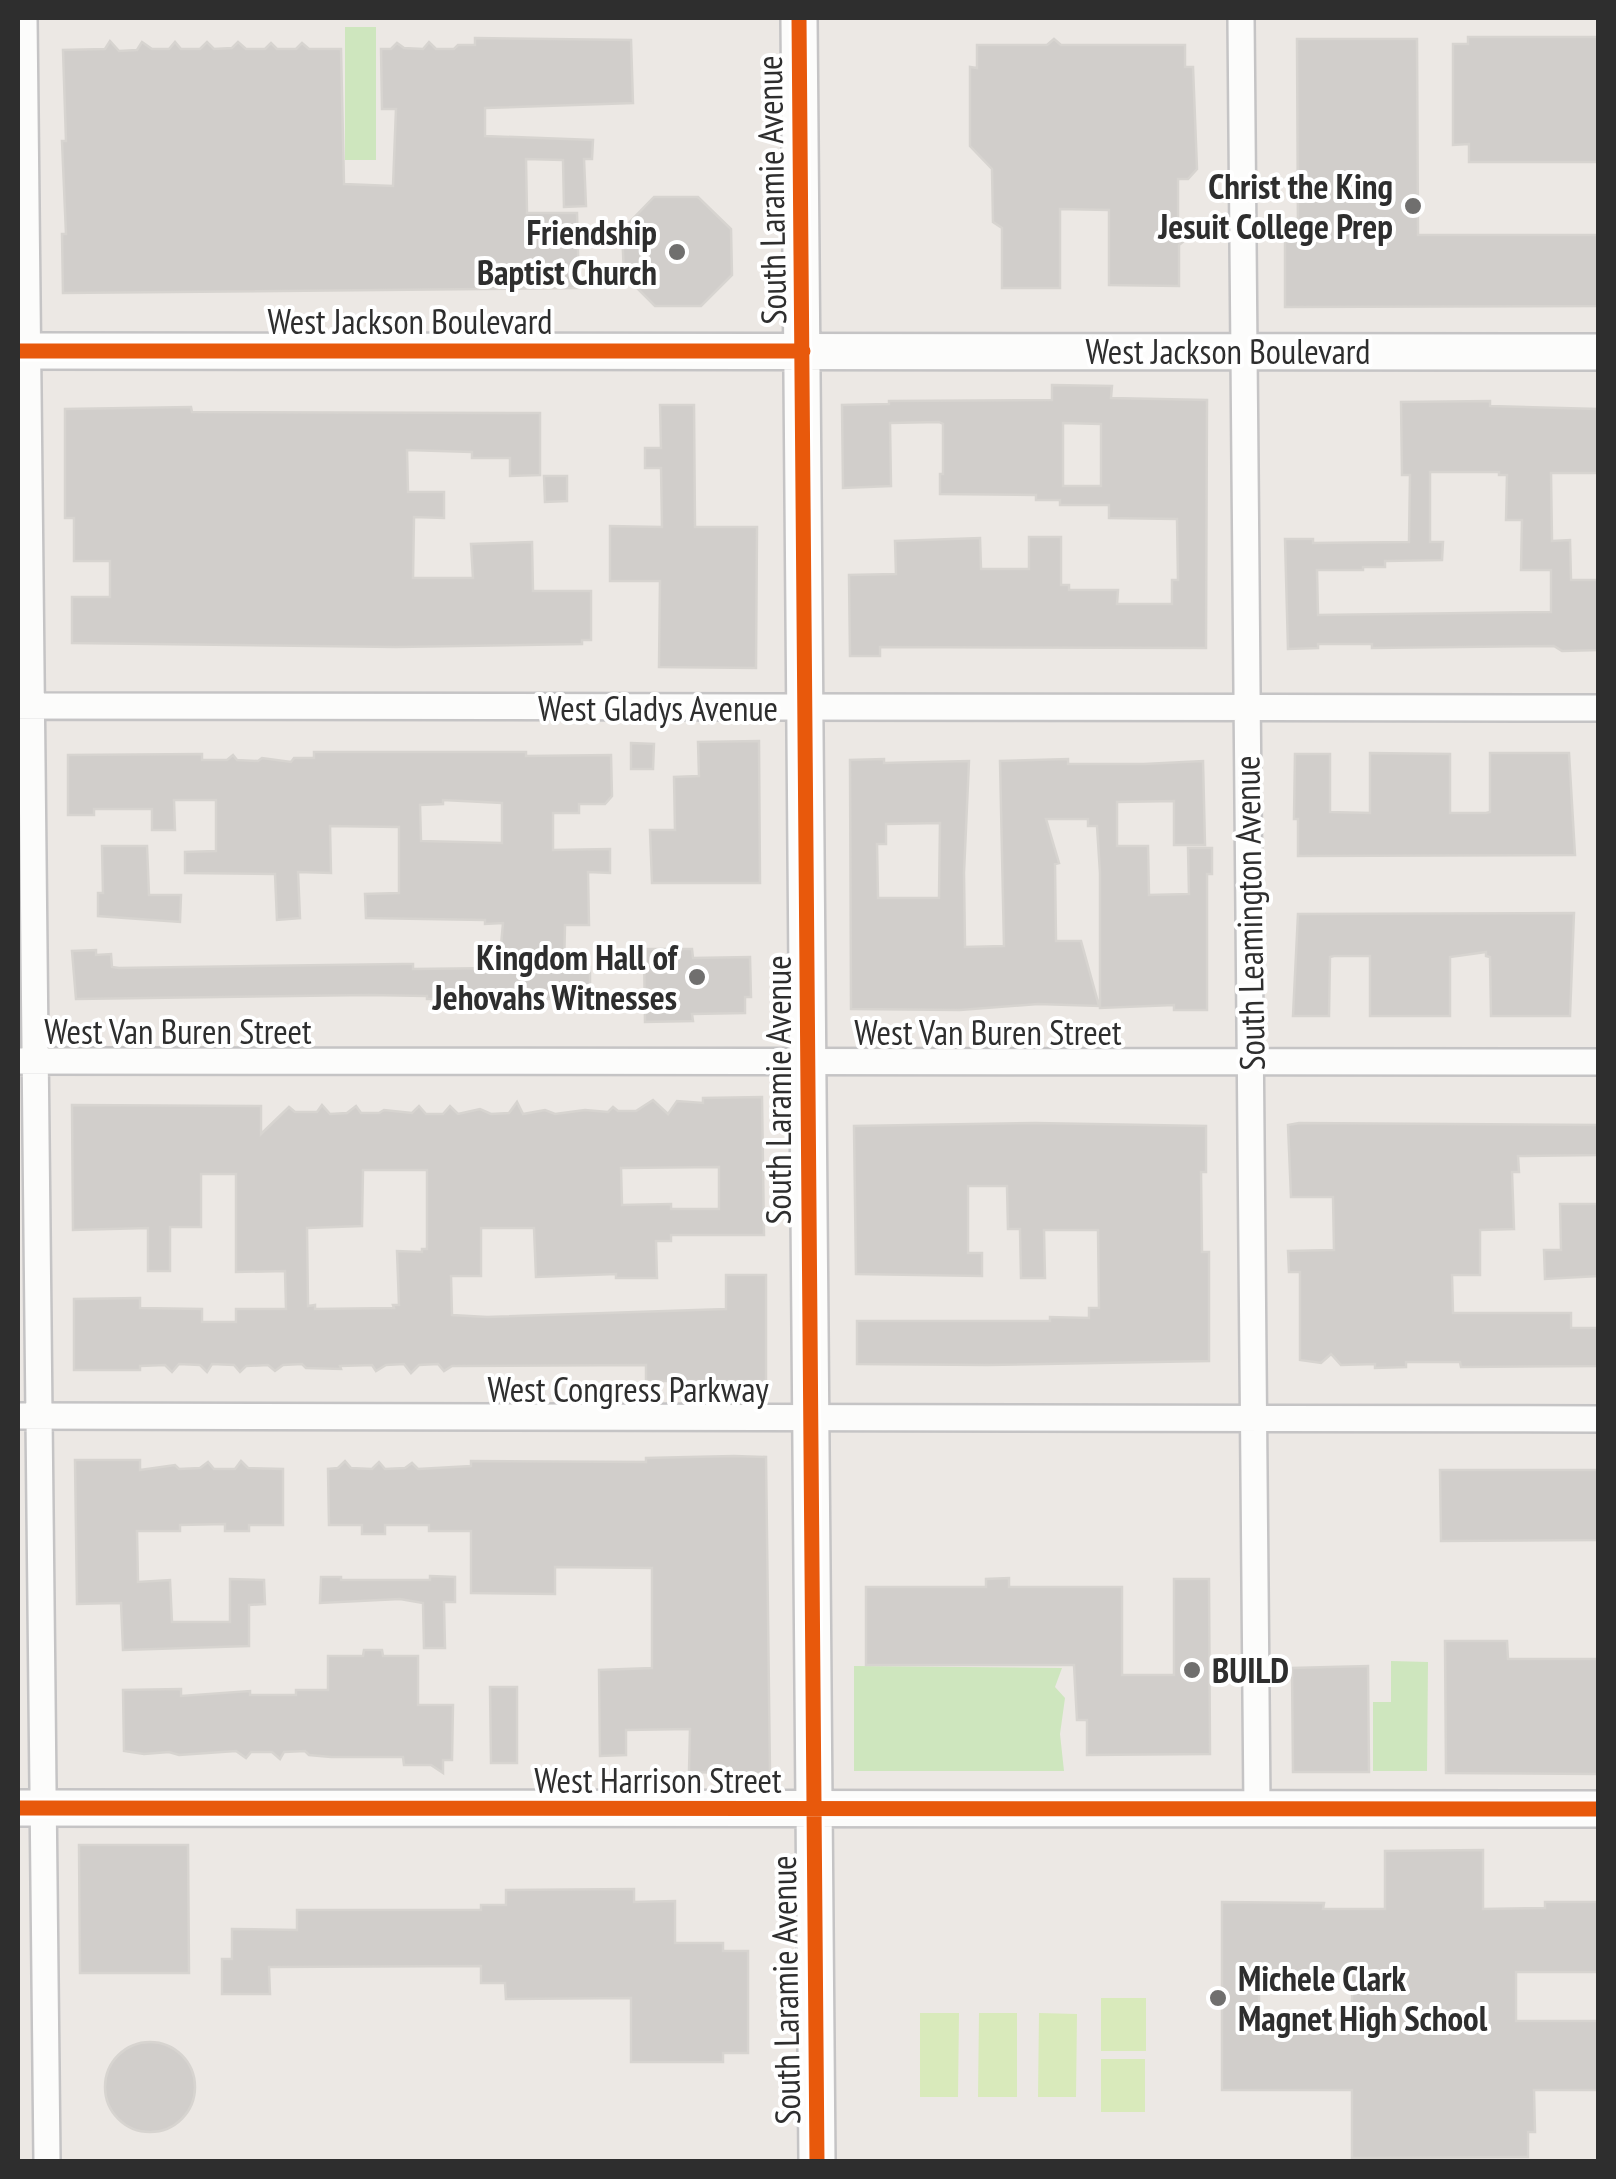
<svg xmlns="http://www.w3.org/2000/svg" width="1616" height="2179" viewBox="0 0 1616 2179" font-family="'PT Sans Narrow',sans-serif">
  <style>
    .green { fill: #cee6be }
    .pitch { fill: #d9eabb }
    .building { fill: #d1cecb; stroke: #d7d4d0; stroke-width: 2.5; fill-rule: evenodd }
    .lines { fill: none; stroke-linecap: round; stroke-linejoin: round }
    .street-casing { stroke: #c5c4c5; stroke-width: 30 }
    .secondary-casing { stroke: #c5c4c5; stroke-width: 40 }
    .street { stroke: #fcfcfb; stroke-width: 25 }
    .secondary { stroke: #fcfcfb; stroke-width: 35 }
    .cycleway-casing { stroke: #fff; stroke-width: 21 }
    .cycleway { stroke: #e8590c; stroke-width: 15 }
    .poi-dot { fill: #706f6e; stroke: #fff; stroke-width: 4 }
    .labels { text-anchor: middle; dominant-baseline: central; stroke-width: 8; stroke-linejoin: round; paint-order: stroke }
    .poi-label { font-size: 35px; font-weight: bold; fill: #2e2e2e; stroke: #fff; text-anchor: end }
    .street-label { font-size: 35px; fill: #2e2e2e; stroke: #fff }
  </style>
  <rect width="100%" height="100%" fill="#ece8e4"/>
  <path class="green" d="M345 27H376V160H345Z
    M1391 1661 1428 1662 1427 1771H1373V1702H1391Z
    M854 1666 1062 1668 1055 1687 1065 1698 1060 1734 1064 1771H854Z"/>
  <path class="pitch" d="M1101 1998H1146V2051H1101Z
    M920 2013H959L958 2097H920Z
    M979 2013H1017V2097H978Z
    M1039 2013 1077 2014 1076 2097H1038Z
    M1101 2059H1145V2112H1101Z"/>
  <path class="building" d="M1468 37H1598V162H1469V144L1453 145V44H1468Z
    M475 38 631 40 633 103 485 108V136L593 140 592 159H584L586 206 564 207 563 160 526 159 527 213H577L579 288 63 293 62 234H66L62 141H66L63 50 105 49 110 41 119 51 137 50 142 42 152 49H169L175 42 181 49H200L207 42 214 49 232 48 238 42 246 49H265L271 43 277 49H296L302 43 309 49H341L344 184 393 186 396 109H382L381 49H391L397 43 404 48 423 49 429 42 436 49H454L458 45H475Z
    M1054 39 1061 45H1185V67H1193L1197 169 1188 179H1178V232L1185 240 1179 245V286L1109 285V210L1060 209V288H1002V228L993 222 992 169 970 146V67L977 68V45H1047Z
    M1297 39H1417L1418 235H1598V306L1285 307V235H1298Z
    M654 197H698L731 229 732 275 701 306H655L624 275 622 230Z
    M1052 385 1112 386 1111 398 1207 400 1206 648 880 647V656H850L849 575 896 574 895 541 980 538 981 569H1029V537H1061V585H1069V590H1118L1117 604H1172V580H1178L1177 519 1109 518V505H1060V500H1036V495L940 494V474H943V424L939 422 890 423 891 486 843 488 842 405 889 404V401L1052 400ZM1063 423 1101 424V486H1063Z
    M1490 401V406L1598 409V473H1551L1552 541 1570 540 1571 580H1598V650L1562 651 1554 646 1372 648V644H1318V648L1288 649 1285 539H1313V543L1409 542 1410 475H1402L1401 402ZM1430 472H1499V475H1507L1506 520H1522L1521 570H1551V612L1318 615 1317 570H1363V567H1385V561L1442 560 1443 542H1430Z
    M660 405H694L695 527H757L756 668 659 667 660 581H610V526L662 527 661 468H645V448H661Z
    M191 407 192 412 540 413V475L510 476V458H472V452L407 450 408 492H444V518L414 517 413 578H473L471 544 532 542 533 591H591V640H582V644L396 647 72 643V597H110V561H74V518H65V409Z
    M544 476H567V501L545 502Z
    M759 741 760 883H652L650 830H675L674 777 699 776 698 742Z
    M631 743 654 744 653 769H631Z
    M314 752H526V756L611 755 612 796 605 804H579V813H553V850L610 849V873L588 872 589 925H565L564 967H590V999H427V996L369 995 76 999 72 951 96 950V955L111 954 112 967 119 968 403 964H413V969L499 968 503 923 485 924V920L366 918 365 894 399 893V827L330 826 331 873 298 872 300 918 277 920 275 874 185 873V852L216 851V800H174L175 830H152V809H94V815H68V755L202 754V760H227L233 755 237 760 258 761 262 758 291 762 294 758H314ZM443 800 502 803V843L421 841 420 805 443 804Z
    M1370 753 1450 754V813H1486L1490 812V753H1569L1575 855 1298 856V819H1294L1295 754H1330V812L1370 813Z
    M884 759V763L969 761 964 873 965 947 1004 946 1000 761 1068 759V764H1144L1203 761 1205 845H1174V801L1117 802V846H1148L1149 895 1189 894 1188 848H1212V874H1207V1010H1174V1005L1100 1008V873L1097 826H1088V819H1046L1059 863 1055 864 1056 941H1081L1099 1006 1038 1004 960 1010 851 1009 850 760ZM940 823 939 898H878L877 844H886V824Z
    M102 846H147L149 895H181L180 922 98 916V893H103Z
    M1574 913 1570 1016H1491L1490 957 1486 956V952L1450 957V1016H1370V956H1334L1330 957 1329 1016H1293L1298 914Z
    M644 949H692L693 958 750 957 751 997H745V1013L692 1014 693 1021 645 1022Z
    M762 1097 764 1235H671V1241H656L657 1278H616V1274L536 1277 534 1228H481V1276H451L452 1315 487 1317 726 1309V1275H766V1381H646V1365L452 1366 444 1371 438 1364 419 1365 411 1373 404 1364 386 1365 376 1371 372 1365 340 1366 341 1369 306 1368 302 1364 283 1365 275 1371 268 1365 246 1366 240 1372 234 1365 212 1364 207 1372 200 1365 179 1364 172 1372 165 1365 140 1366V1370H74V1299L140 1298V1308L202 1309V1322H236V1309H286L285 1271 236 1272V1174H201V1227H170V1271H148V1228L73 1230 72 1105 261 1106V1134L289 1107 295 1112H317L322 1105 330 1114 347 1113 356 1106 361 1113H379L384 1110 412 1113 419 1106 426 1114H443L450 1106 458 1114 480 1109 491 1114 509 1113 517 1102 523 1114 545 1110 555 1114 585 1110 608 1112 613 1107 618 1111H636L653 1100 668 1114 677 1101 703 1103V1098ZM719 1167V1209H671V1204L622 1205 621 1168ZM363 1170H427V1249H422V1252L397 1251 399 1305H393L394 1308 315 1309V1305L308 1306 307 1228 362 1226Z
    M1035 1123 1206 1126V1172H1201L1202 1252H1209V1361L987 1365 857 1364V1321H1050V1317L1089 1318V1308H1099L1098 1230H1044L1045 1278H1021L1020 1229H1008L1007 1186H968V1253H982V1276L856 1274 854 1126Z
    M1299 1123 1598 1125V1155L1518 1156 1519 1172H1512L1514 1229 1480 1230V1275H1452L1453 1313H1571V1328H1598V1366L1461 1367 1460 1362H1406V1367L1375 1368V1364L1341 1365 1331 1354 1321 1363 1300 1360V1272H1289L1288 1251 1334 1250 1333 1197H1291L1288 1125Z
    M1560 1204H1598V1276L1545 1279 1544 1250H1561Z
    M734 1456 766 1457 770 1774 689 1772 690 1729 626 1730V1755L600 1756 599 1670 652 1668V1568L555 1567V1594L471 1593V1531H429V1525H385V1534H362V1525H329L328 1469 338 1468 345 1461 351 1468 372 1469 379 1462 385 1469 405 1468 412 1463 418 1469 471 1466V1461L646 1462V1458Z
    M75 1460H140V1470L175 1465 179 1469 200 1468 208 1462 214 1469H235L241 1461 248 1468 283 1469V1525H249V1531H225V1524L180 1525V1531H137L138 1582 170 1580 172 1622H230V1579L264 1580 265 1604 249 1605V1646L123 1650 121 1603 77 1604Z
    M1440 1470H1598V1540L1441 1541Z
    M430 1576 455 1577V1602H444L445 1648H424L423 1603 400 1599 320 1603 321 1577H341V1580H430Z
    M1009 1578V1587H1122V1675H1174V1579H1209L1210 1754 1087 1755V1720H1077L1074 1665H866V1587H986V1579Z
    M1445 1641H1507L1508 1659H1598V1774L1446 1773Z
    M364 1650H382L383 1656H418V1705H453L452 1760H443V1773L431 1765H404L403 1757H331L309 1755 305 1751 284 1752 280 1759 272 1752H251L246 1758 236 1751 179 1755 169 1752 144 1754 124 1751 123 1690 181 1689V1696L250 1691V1695H296V1690H328V1656H363Z
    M1368 1666 1369 1772H1293L1292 1668Z
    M490 1687H517V1763H491Z
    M79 1845H188L189 1973H80Z
    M1483 1850V1909L1545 1908V1902H1598V1972H1516V2021H1598V2090H1534L1535 2132H1528V2157L1352 2158V2090H1222V1902L1324 1903 1323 1909H1385V1851ZM1352 1971V2019L1259 2021V1972Z
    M634 1889V1902L675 1901V1943H723V1951H748V2053H723V2062H631V1998L506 1999 505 1983H481V1966L269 1967 270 1994H222V1959H232V1929L297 1930V1910H481V1905H506V1890Z
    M105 2087a45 45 0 1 1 90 0a45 45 0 1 1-90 0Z"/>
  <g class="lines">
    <g class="street-casing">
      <path id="street" d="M24 18 47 2162
        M1241 18 1257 1808
        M18 706 1598 708
        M18 1061 1598 1062
        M18 1416 1598 1419"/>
    </g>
    <g class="secondary-casing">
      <path id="secondary" d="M799 18 817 2162
        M18 351 1598 352
        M18 1808 1598 1809"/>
    </g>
    <use href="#street" class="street"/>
    <use href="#secondary" class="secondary"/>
    <g class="cycleway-casing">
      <path id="cycleway" d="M799 18 817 2162
        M18 351H803
        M18 1808 1598 1809"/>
    </g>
    <use href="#cycleway" class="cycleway"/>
  </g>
  <g class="poi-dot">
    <circle cx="1413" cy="206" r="10"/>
    <circle cx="677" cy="252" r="10"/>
    <circle cx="697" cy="977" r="10"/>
    <circle cx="1192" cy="1670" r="10"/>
    <circle cx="1218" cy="1998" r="10"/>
  </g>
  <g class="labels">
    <g class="poi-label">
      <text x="1393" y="186">Christ the King<tspan x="1393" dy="40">Jesuit College Prep</tspan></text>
      <text x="657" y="232">Friendship<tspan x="657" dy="40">Baptist Church</tspan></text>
      <text x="677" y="957">Kingdom Hall of<tspan x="677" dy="40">Jehovahs Witnesses</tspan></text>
      <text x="1212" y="1670" text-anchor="start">BUILD</text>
      <text x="1238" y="1978" text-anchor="start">Michele Clark<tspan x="1238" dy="40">Magnet High School</tspan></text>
    </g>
    <g class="street-label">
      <text transform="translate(771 190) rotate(-91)">South Laramie Avenue</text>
      <text x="410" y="321">West Jackson Boulevard</text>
      <text x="1228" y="351">West Jackson Boulevard</text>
      <text x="658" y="708">West Gladys Avenue</text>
      <text transform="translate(1249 913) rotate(-91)">South Leamington Avenue</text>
      <text x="178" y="1031">West Van Buren Street</text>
      <text x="988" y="1032">West Van Buren Street</text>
      <text transform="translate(778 1090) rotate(-90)">South Laramie Avenue</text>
      <text x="628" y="1389">West Congress Parkway</text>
      <text x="658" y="1780">West Harrison Street</text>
      <text transform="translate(785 1990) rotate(-91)">South Laramie Avenue</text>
    </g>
  </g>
  <rect width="1616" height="2179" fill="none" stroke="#2e2e2e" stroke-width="40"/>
</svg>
